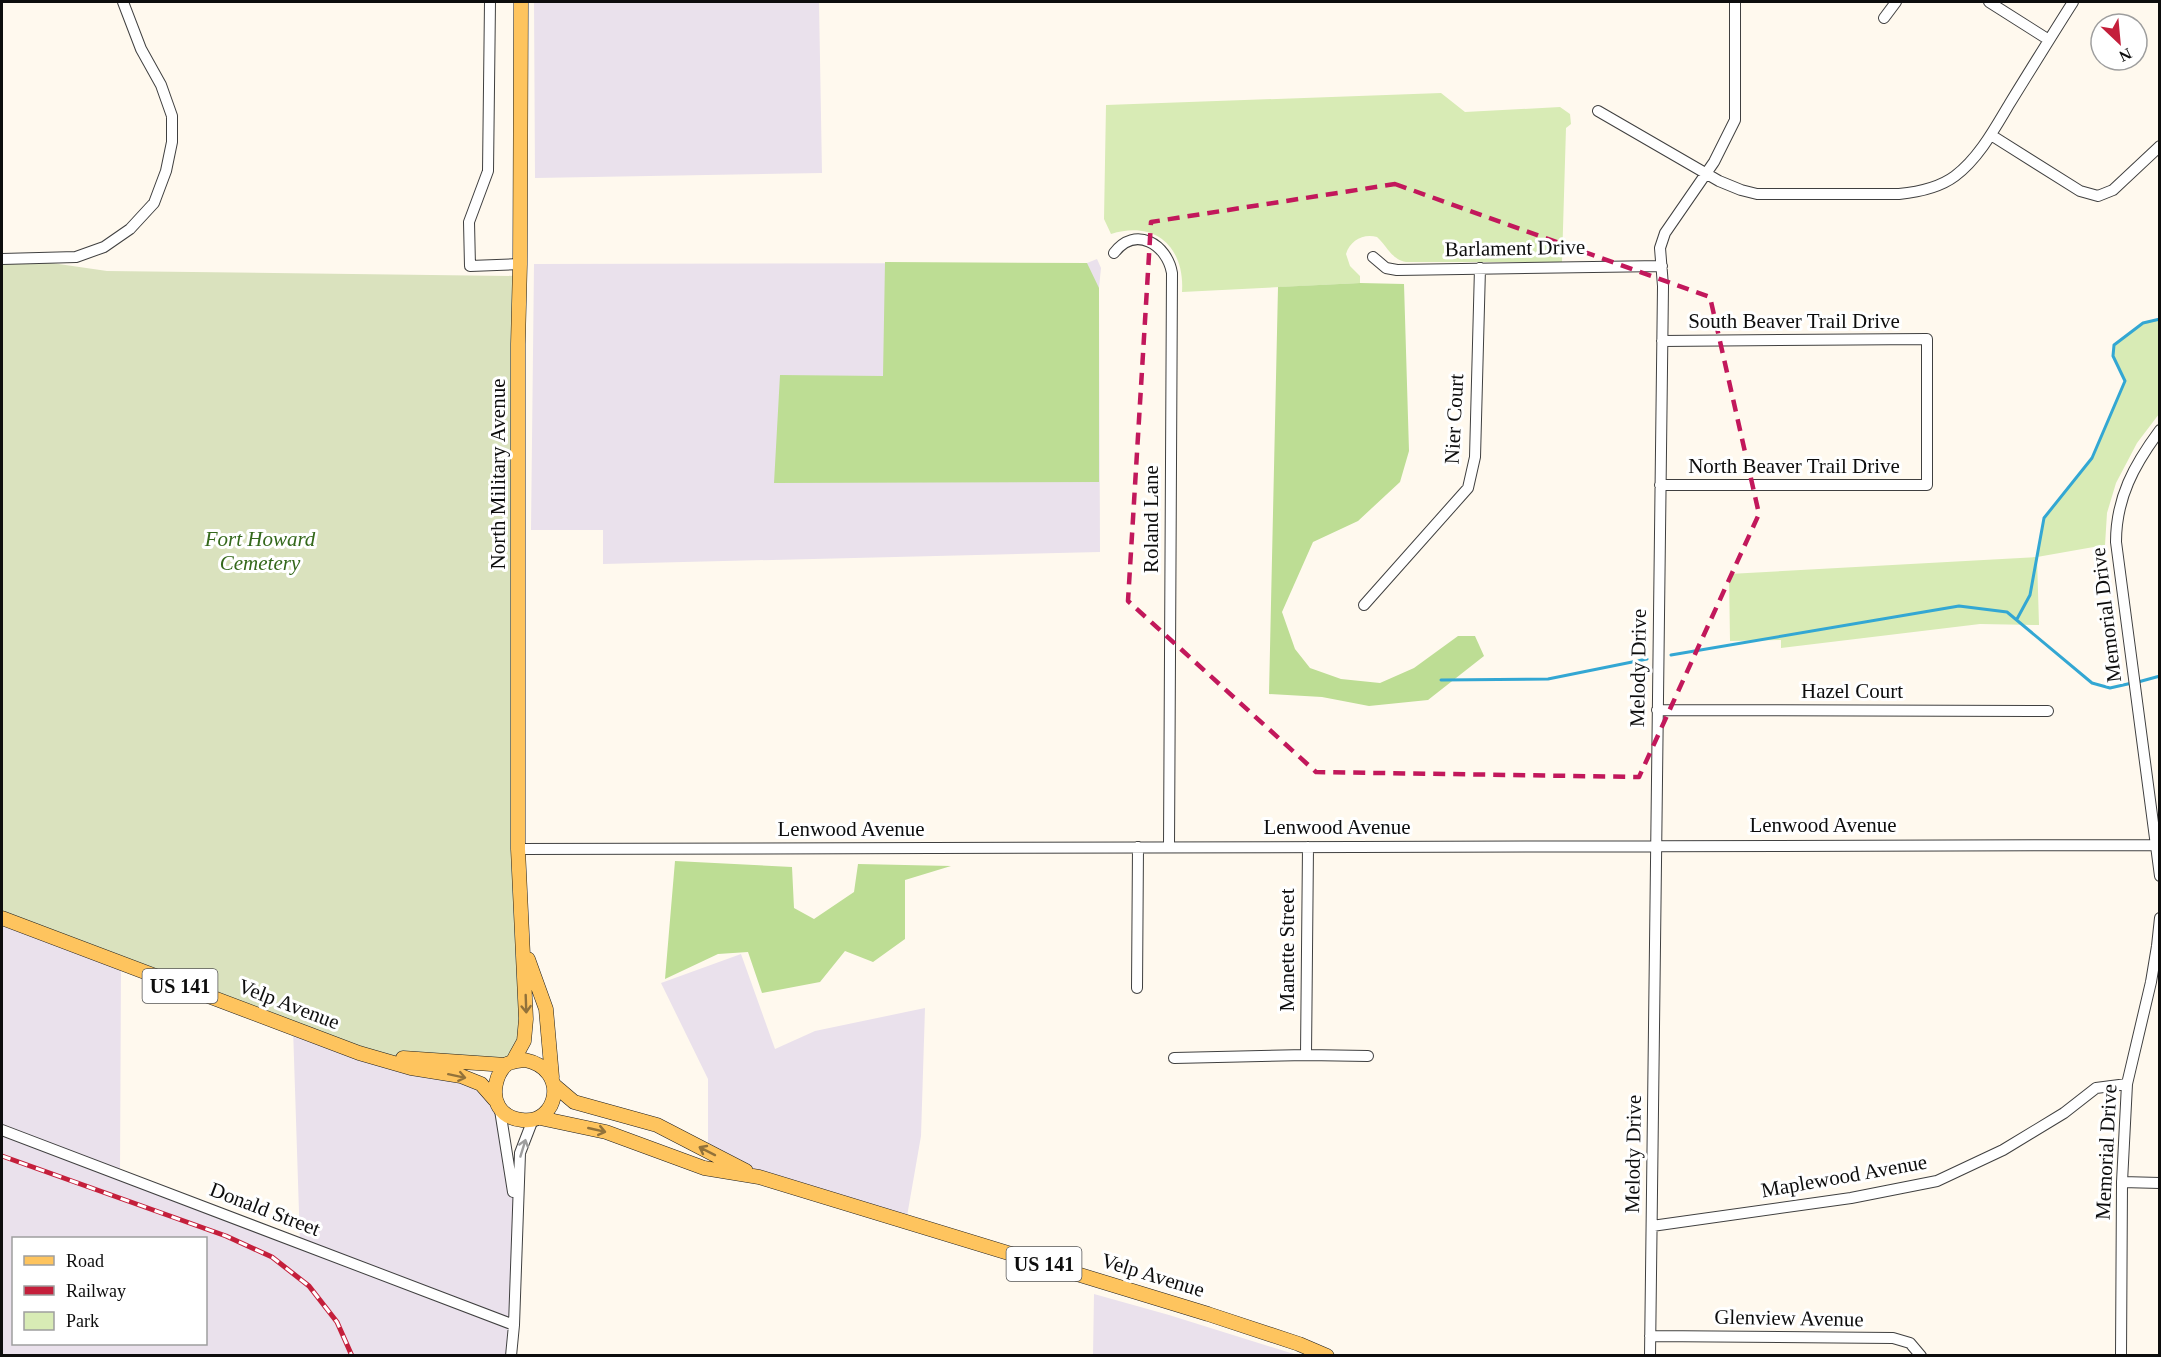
<svg xmlns="http://www.w3.org/2000/svg" width="2161" height="1357" viewBox="0 0 2161 1357" font-family="'Times New Roman',serif">
  <style>
    .industrial { fill: #eae1ec; fill-rule: evenodd }
    .green { fill: #d8ebb5 }
    .forest { fill: #bddd94 }
    .cemetery { fill: #dae2be }
    .lines { fill: none; stroke-linecap: round; stroke-linejoin: round }
    .stream { stroke: #33a7d3; stroke-width: 3 }
    .minor-casing { stroke: #404040; stroke-width: 12 }
    .major-casing { stroke: #1e1e1e; stroke-width: 15 }
    .minor { stroke: #fff; stroke-width: 10 }
    .major { stroke: #fec45e; stroke-width: 14 }
    .rail-casing { stroke: #c41f3b; stroke-width: 5 }
    .rail { stroke: #fff; stroke-width: 3; stroke-dasharray: 9; stroke-linecap: butt }
    .oneway { stroke: #92723a }
    .oneway2 { stroke: #9e9e9e }
    .marked { fill: none; stroke: #c2185b; stroke-width: 4.5; stroke-dasharray: 12 8; stroke-linejoin: round }
    .labels { text-anchor: middle; dominant-baseline: central; stroke-width: 6; stroke-linejoin: round; paint-order: stroke }
    .shield { fill: #fff; stroke: #565656; stroke-width: 1.5 }
    .shield-label { font-size: 20px; font-weight: bold; fill: #0d0d0d }
    .street-label { font-size: 21px; fill: #0d0d0d; stroke: #fff }
    .park-label { font-size: 21px; font-style: italic; fill: #34681b; stroke: #fff }
  </style>
  <rect width="100%" height="100%" fill="#fff9ee"/>
  <path class="industrial" d="M534 2H819L822 173 535 178Z
    M1097 259 1101 268 1099 288 1100 552 603 564V530H531L534 264 1087 263Z
    M2 918 121 963 120 1175 300 1243 293 1028 481 1084 500 1110 517 1217 511 1355H2ZM14 1238H206V1344H14Z
    M741 954 775 1049 815 1031 925 1008 921 1136 906 1222 759 1177 708 1151V1079L661 983Z
    M1094 1294 1169 1315 1297 1355H1093Z"/>
  <path class="green" d="M1441 93 1465 112 1560 107 1570 114 1571 124 1566 128 1562 262H1406C1391 259 1388 247 1377 237 1364 233 1350 240 1346 254L1350 266 1360 276V283L1182 292C1185 248 1156 220 1111 234L1104 219 1106 105Z
    M2159 319V414L2137 443 2116 483 2107 513 2105 545 2037 557 2039 625 1980 624 1781 648V640L1730 641 1729 574 2037 557 2044 518 2092 458 2124 381 2113 356 2114 345 2143 323Z"/>
  <path class="forest" d="M885 262 1087 263 1099 288V482L774 483 780 375 883 376Z
    M1360 283 1404 284 1409 451 1400 482 1358 521 1313 542 1282 612 1295 649 1310 668 1341 679 1380 683 1414 668 1458 636H1475L1484 656 1428 700 1369 706 1322 697 1269 694 1278 287Z
    M675 861 792 867 794 908 814 919 854 892 858 864 951 866 905 880V939L873 962 845 951 820 982 762 993 748 952 718 954 665 979Z"/>
  <path class="cemetery" d="M2 259 31 260 107 271 519 276 526 1019 513 1061 412 1060 359 1053 2 918Z"/>
  <g class="lines">
    <path class="stream" d="M2017 619 2030 595 2044 518 2092 458 2125 381 2113 356 2114 345 2143 323 2160 319
      M1671 655 1959 606 2007 612 2092 683 2110 688 2132 683
      M1441 680 1548 679 1647 659
      M2138 682 2160 676"/>
    <g class="minor-casing">
      <path id="minor" d="M490 2 488 171 469 222 470 266 520 264
        M1989 2 2049 40
        M1884 18 1896 2
        M1598 111 1719 181 1741 190 1757 194H1899C1919 192 1939 188 1955 176 1979 158 1995 128 2010 103 2031 69 2052 35 2073 2
        M1991 135 2080 191 2098 196 2113 190 2160 146
        M1114 253C1135 225 1167 244 1172 273L1169 847
        M1373 257 1386 268 1397 270 1662 266
        M2 259 76 257 104 247 130 229 154 203 166 171 172 142V116L161 85 141 49 123 2
        M2160 430C2134 465 2116 498 2116 542L2160 876
        M1660 485H1927V339L1662 341
        M1364 605 1468 488 1475 457 1480 268
        M1657 710 2048 711
        M518 849 2156 845
        M1137 988 1138 847
        M1306 1055 1308 847
        M1174 1058 1306 1055 1368 1056
        M500 1110 513 1192
        M2 1130 514 1325
        M2122 1182 2160 1183
        M1652 1226 1851 1198 1937 1181 2003 1150 2064 1113 2096 1088 2127 1084
        M1650 1336 1893 1338 1910 1343 1921 1356
        M511 1356 514 1325 520 1153 532 1122
        M1650 1356 1663 286 1660 248 1665 233 1714 162 1735 120V2
        M2121 1356 2122 1182 2127 1084 2151 982 2157 946 2160 918"/>
    </g>
    <g class="major-casing">
      <path id="major" d="M2 918 359 1053 411 1068 461 1076 481 1084 495 1100
        M528 959 546 1009 552 1077
        M403 1058 506 1065
        M525 1060C570 1069 558 1125 522 1120 512 1119 504 1115 499 1107 491 1094 496 1073 507 1064 513 1061 519 1061 525 1060Z
        M513 1061 524 1041 526 1019 518 849V344L520 264 521 2
        M554 1085 574 1102 657 1125 746 1171
        M540 1118 606 1132 704 1168 759 1177 1208 1314 1299 1344 1327 1356"/>
    </g>
    <use href="#minor" class="minor"/>
    <use href="#major" class="major"/>
    <g class="rail-casing">
      <path id="rail" d="M2 1156 226 1236 272 1257 309 1286 337 1322 352 1356"/>
    </g>
    <use href="#rail" class="rail"/>
  </g>
  <defs><path id="oneway-shaft" d="M-6 0H5M1.5-3L5.5 0L1.5 3" fill="none" stroke-width="1.6" stroke-linecap="round" stroke-linejoin="round" transform="scale(1.5)"/></defs>
  <g class="oneway">
    <use href="#oneway-shaft" transform="translate(526 1004) rotate(88)"/>
    <use href="#oneway-shaft" transform="translate(457 1076) rotate(12)"/>
    <use href="#oneway-shaft" transform="translate(597 1130) rotate(13)"/>
    <use href="#oneway-shaft" transform="translate(707 1151) rotate(-153)"/>
  </g>
  <use class="oneway2" href="#oneway-shaft" transform="translate(523 1148) rotate(-73)"/>
  <path class="marked" d="M1395 184 1710 297 1759 514 1639 777 1316 772 1128 601 1151 222Z"/>
  <g class="labels">
    <g class="shield">
      <rect x="142.5" y="969" width="75" height="34" rx="4.5"/>
      <rect x="1006.5" y="1247" width="75" height="34" rx="4.5"/>
    </g>
    <g class="shield-label">
      <text x="180" y="986">US 141</text>
      <text x="1044" y="1264">US 141</text>
    </g>
    <g class="street-label">
      <text transform="translate(1515 248) rotate(-1)">Barlament Drive</text>
      <text x="1794" y="321">South Beaver Trail Drive</text>
      <text transform="translate(1454 419) rotate(-87)">Nier Court</text>
      <text x="1794" y="466">North Beaver Trail Drive</text>
      <text transform="translate(498 474) rotate(-90)">North Military Avenue</text>
      <text transform="translate(1151 519) rotate(-90)">Roland Lane</text>
      <text transform="translate(2106 615) rotate(-97)">Memorial Drive</text>
      <text transform="translate(1638 668) rotate(-89)">Melody Drive</text>
      <text x="1852" y="691">Hazel Court</text>
      <text x="1823" y="825">Lenwood Avenue</text>
      <text x="1337" y="827">Lenwood Avenue</text>
      <text x="851" y="829">Lenwood Avenue</text>
      <text transform="translate(1287 950) rotate(-90)">Manette Street</text>
      <text transform="translate(289 1004) rotate(21)">Velp Avenue</text>
      <text transform="translate(2106 1152) rotate(-87)">Memorial Drive</text>
      <text transform="translate(1633 1154) rotate(-89)">Melody Drive</text>
      <text transform="translate(1844 1176) rotate(-10)">Maplewood Avenue</text>
      <text transform="translate(265 1209) rotate(21)">Donald Street</text>
      <text transform="translate(1153 1275) rotate(17)">Velp Avenue</text>
      <text transform="translate(1789 1318) rotate(1)">Glenview Avenue</text>
    </g>
    <g class="park-label">
      <text x="260" y="539">Fort Howard<tspan x="260" dy="24">Cemetery</tspan></text>
    </g>
  </g>
  <rect width="2161" height="1357" fill="none" stroke="#0d0d0d" stroke-width="6"/>
  <rect x="12" y="1237" width="195" height="108" fill="#ffffff" stroke="#9e9e9e" stroke-width="1.5"/>
  <rect x="24" y="1256" width="30" height="9" fill="#fec45e" stroke="#9e9e9e" stroke-width="1.5"/>
  <text x="66" y="1267" font-size="18" fill="#0d0d0d">Road</text>
  <rect x="24" y="1286" width="30" height="9" fill="#c41f3b" stroke="#9e9e9e" stroke-width="1.5"/>
  <text x="66" y="1297" font-size="18" fill="#0d0d0d">Railway</text>
  <rect x="24" y="1312" width="30" height="18" fill="#d8ebb5" stroke="#9e9e9e" stroke-width="1.5"/>
  <text x="66" y="1327" font-size="18" fill="#0d0d0d">Park</text>
  <g transform="translate(2119 42) rotate(154)"><circle r="28" fill="#ffffff" stroke="#9e9e9e" stroke-width="1.5"/>
  <path d="M0-4.5L10 22L0 15L-10 22Z" fill="#c41f3b"/>
  <text y="-9" font-size="16" font-weight="bold" text-anchor="middle" fill="#0d0d0d">N</text>
  </g>
</svg>
